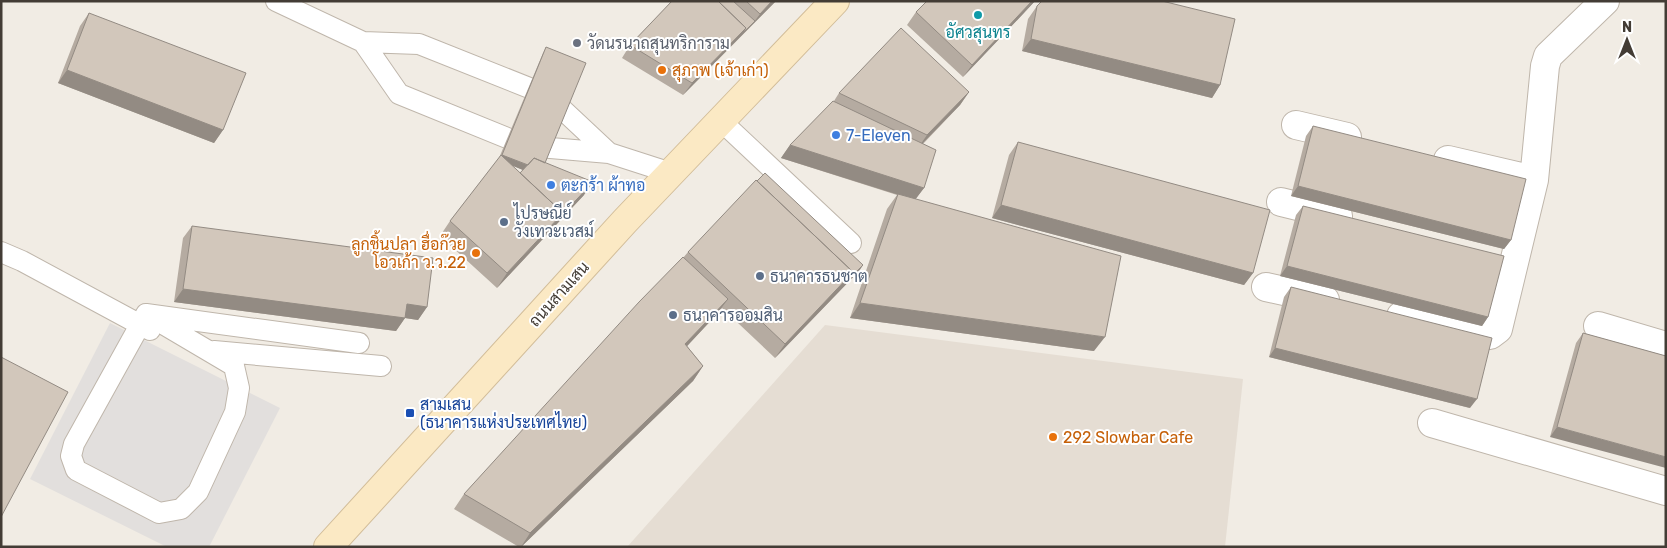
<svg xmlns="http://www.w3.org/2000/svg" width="1667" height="548" viewBox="0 0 1667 548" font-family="Rubik,Sarabun,sans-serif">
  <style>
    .residential { fill: #e5ddd3 }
    .parking { fill: #e2dfdd }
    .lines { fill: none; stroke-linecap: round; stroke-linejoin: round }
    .service-casing { stroke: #bfb6ab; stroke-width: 22 }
    .minor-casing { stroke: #bfb6ab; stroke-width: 30 }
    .secondary-casing { stroke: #d2bd99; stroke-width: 30 }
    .service { stroke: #fff; stroke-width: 20 }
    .minor { stroke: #fff; stroke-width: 28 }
    .secondary { stroke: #fbe9c4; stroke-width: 28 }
    .wall { fill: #b5aba1; fill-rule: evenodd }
    .shaded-wall { fill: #938b83 }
    .building { fill: #d2c7bb; stroke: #938b83 }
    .culture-dot { fill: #0f9aa8; stroke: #fff; stroke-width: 2 }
    .worship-dot { fill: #6b7280; stroke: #fff; stroke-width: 2 }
    .food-dot { fill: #e8710a; stroke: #fff; stroke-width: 2 }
    .shop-dot { fill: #3f7fe0; stroke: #fff; stroke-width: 2 }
    .service-dot { fill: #5c6f8a; stroke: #fff; stroke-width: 2 }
    .transit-dot { fill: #1a4fb4; stroke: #fff; stroke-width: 2 }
    .labels { text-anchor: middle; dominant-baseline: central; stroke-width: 4; stroke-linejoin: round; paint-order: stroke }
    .culture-label { font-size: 16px; fill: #0d838f; stroke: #fff }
    .worship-label { font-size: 16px; fill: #5b616d; stroke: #fff; text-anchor: start }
    .food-label { font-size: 16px; fill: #c56008; stroke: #fff; text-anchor: start }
    .shop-label { font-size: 16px; fill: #366cbe; stroke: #fff; text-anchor: start }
    .service-label { font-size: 16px; fill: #4e5e75; stroke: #fff; text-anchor: start }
    .street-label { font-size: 16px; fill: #433c35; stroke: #fff }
    .transit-label { font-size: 16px; fill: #164399; stroke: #fff; text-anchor: start }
  </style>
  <rect width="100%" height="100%" fill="#f1ece4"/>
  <path class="residential" d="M825 325 1243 379 1225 547H627Z"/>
  <path class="parking" d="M110 323 280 408 209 547H167L30 479Z"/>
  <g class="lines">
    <g class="service-casing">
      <path id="service" d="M276 1 363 42 419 44 547 95 609 153
        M363 42 399 94 527 146 609 153 671 173
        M720 120 851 243
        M1 252 22 261 150 330
        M146 314 234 366 239 388 235 412 198 492 181 509 159 513 76 470 71 456 74 444 146 314 359 343
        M214 351 381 366"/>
    </g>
    <g class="minor-casing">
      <path id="minor" d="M1296 125 1347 137
        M1448 160 1534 180
        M1281 202 1338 216
        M1266 287 1325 300
        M1401 316 1490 335 1498 329 1534 180 1545 66 1548 56 1605 1
        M1598 326 1666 346
        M1432 423 1666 491"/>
    </g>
    <g class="secondary-casing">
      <path id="secondary" d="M328 547 625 221 835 1"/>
    </g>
    <use href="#service" class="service"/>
    <use href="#minor" class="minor"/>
    <use href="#secondary" class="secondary"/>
  </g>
  <path class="wall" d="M672 1H776L683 95 622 58 630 45Z
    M927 1H1035L963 77 907 25 916 12Z
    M1037 6 1220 85 1212 98 1022 51 1028 19Z
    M89 13 223 130 214 143 58 83 80 26Z
    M546 47 545 163 584 195 497 288 440 236 450 221 499 158 543 53ZM512 166H514L523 170 520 173Z
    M969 92 960 105 923 144 924 188 915 199 1094 351 850 318 887 209 897 195 781 158 790 145 834 101 839 93Z
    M1313 126 1511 240 1504 249 1291 196 1306 136Z
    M1018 142 1253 273 1244 285 992 218 1009 155Z
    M1303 206 1488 317 1482 326 1280 276 1296 215Z
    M192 226 427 307 418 320 405 318 396 331 174 302 183 238Z
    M688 252 863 265 859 271 775 358 722 308 717 314 687 346 703 366 693 381 521 547H519L454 509 464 494 683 258Z
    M1291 287 1470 408 1269 357 1284 297Z
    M1583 333 1666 356 1550 437 1576 343Z"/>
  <path class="shaded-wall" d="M772 1H776L751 26 760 14Z
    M1032 1H1035L1024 13 1031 3Z
    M1032 1 1024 13 963 77 972 65Z
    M755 21 751 26 683 95 692 83 746 28Z
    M1031 39 1220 85 1212 98 1022 51Z
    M67 70 223 130 214 143 58 83Z
    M969 92 960 105 918 148 927 135Z
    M790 145 924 188 915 200 781 158Z
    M502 155 542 171 538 176 498 160Z
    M593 182 584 195 497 288 507 273Z
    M1298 186 1511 240 1504 249 1291 196Z
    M1001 205 1253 273 1244 285 992 218Z
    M863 265 859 271 775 358 785 344 853 272Z
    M1287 266 1488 317 1482 326 1280 276Z
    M183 289 407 304 427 307 418 320 405 318 396 331 174 302Z
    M728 299 717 314 675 359 685 344Z
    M860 303 1105 337 1094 351 850 318Z
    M1275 348 1477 399 1470 408 1269 357Z
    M703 366 693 381 521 547 530 533Z
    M1557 427 1666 457V468L1550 437Z"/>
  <path class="building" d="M672 1H718L746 28 692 83 630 45Z
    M718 1H733L755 21 741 35 746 28Z
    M746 1H772L760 14Z
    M927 1H1032L972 65 916 12Z
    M1042 1H1162L1235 19 1220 85 1031 39 1037 6Z
    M89 13 246 73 223 130 67 70Z
    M901 28 969 92 927 135 839 93Z
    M546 47 586 63 545 163 534 158 528 165 502 155Z
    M833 101 936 150 924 188 790 145Z
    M1313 126 1526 179 1511 240 1298 186Z
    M1018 142 1270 210 1253 273 1001 205Z
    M501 155 563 213 507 273 450 221Z
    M534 158 593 182 562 215 563 213 520 173Z
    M765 173 863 265 847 281 853 272 757 181Z
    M756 180 853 272 785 344 688 252Z
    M898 194 1121 256 1105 337 860 303Z
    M1303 206 1504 256 1488 317 1287 266Z
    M192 226 433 258 427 307 407 304 405 318 183 289Z
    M683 257 728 299 685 344 703 366 530 533 464 494 639 302Z
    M1291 287 1492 338 1477 399 1275 348Z
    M1583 333 1666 356V457L1557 427Z
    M1 357 68 392 1 517Z"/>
  <circle class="culture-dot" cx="978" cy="15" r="5"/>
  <circle class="worship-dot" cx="577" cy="43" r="5"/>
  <g class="food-dot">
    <circle cx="662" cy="70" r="5"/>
    <circle cx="476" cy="253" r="5"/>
    <circle cx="1053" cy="437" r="5"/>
  </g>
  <g class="shop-dot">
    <circle cx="836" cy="135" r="5"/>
    <circle cx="551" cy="185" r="5"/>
  </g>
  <g class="service-dot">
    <circle cx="504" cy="222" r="5"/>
    <circle cx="760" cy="276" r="5"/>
    <circle cx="673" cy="315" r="5"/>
  </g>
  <rect class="transit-dot" x="405" y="408" width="10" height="10" rx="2.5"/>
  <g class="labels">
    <g class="culture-label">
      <text x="978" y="32">อัศวสุนทร</text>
    </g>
    <g class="worship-label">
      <text x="587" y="43">วัดนรนาถสุนทริการาม</text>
    </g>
    <g class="food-label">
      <text x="672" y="70">สุภาพ (เจ้าเก่า)</text>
      <text x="466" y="244" text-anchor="end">ลูกชิ้นปลา ฮื่อก๊วย<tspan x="466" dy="18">โอวเก้า ว.ว.22</tspan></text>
      <text x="1063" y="437">292 Slowbar Cafe</text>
    </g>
    <g class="shop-label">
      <text x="846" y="135">7-Eleven</text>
      <text x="561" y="185">ตะกร้า ผ้าทอ</text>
    </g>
    <g class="service-label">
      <text x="514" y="213">ไปรษณีย์<tspan x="514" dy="18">วังเทวะเวสม์</tspan></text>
      <text x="770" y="276">ธนาคารธนชาต</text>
      <text x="683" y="315">ธนาคารออมสิน</text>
    </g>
    <g class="street-label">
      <text transform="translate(559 294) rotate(-48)">ถนนสามเสน</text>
    </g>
    <g class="transit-label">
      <text x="420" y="404">สามเสน<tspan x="420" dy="18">(ธนาคารแห่งประเทศไทย)</tspan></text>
    </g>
  </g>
  <rect width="1667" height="548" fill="none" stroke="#433c35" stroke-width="5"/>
  <g transform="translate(1627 40)" stroke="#ffffff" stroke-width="4" paint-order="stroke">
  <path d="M0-4L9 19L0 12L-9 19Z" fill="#433c35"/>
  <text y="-8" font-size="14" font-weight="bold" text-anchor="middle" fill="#433c35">N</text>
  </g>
</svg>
